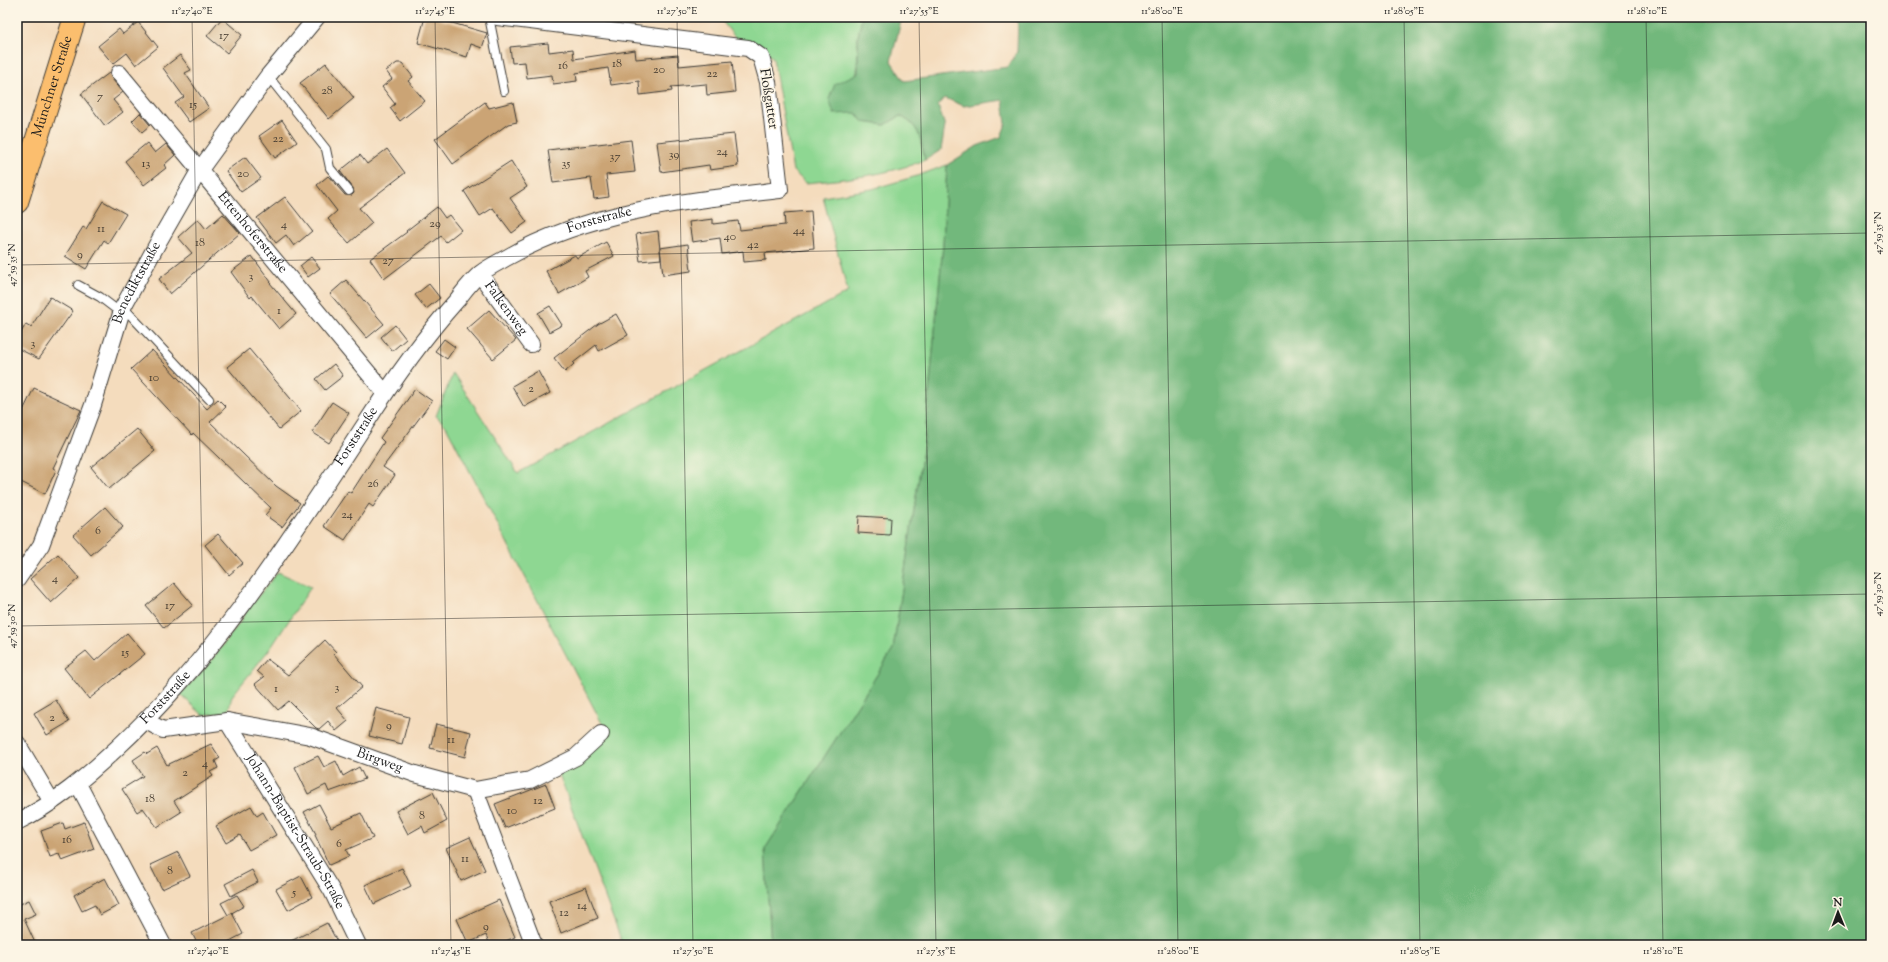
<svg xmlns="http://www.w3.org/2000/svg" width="1888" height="962" viewBox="0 0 1888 962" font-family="'Sorts Mill Goudy',serif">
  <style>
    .green { fill: #8ed792; stroke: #557a57 }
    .forest { fill: #72b87c; stroke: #476a4c }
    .building { fill: #cba475 }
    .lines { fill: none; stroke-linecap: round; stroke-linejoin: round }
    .service-casing { stroke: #3c3934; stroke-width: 10 }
    .minor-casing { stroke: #3c3934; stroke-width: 18 }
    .primary-casing { stroke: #3c3934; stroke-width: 24 }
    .service { stroke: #fff; stroke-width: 8 }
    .minor { stroke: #fff; stroke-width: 16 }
    .primary { stroke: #fbbe6e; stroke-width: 22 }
    .ticks { fill: none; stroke: #1c1c1c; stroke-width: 1; stroke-opacity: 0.45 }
    .labels { text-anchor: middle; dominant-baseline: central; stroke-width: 3; stroke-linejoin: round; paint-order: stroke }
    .number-label { font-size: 12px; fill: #483e32 }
    .street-label { font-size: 14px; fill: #1c1c1c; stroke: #fcf5e5 }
    .neatline { fill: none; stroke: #1c1c1c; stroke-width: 1.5 }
    .ticks-label { font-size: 10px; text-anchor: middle; fill: #1c1c1c }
  </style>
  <rect width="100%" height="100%" fill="#fcf5e5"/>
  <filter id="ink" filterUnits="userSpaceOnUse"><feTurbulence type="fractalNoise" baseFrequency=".025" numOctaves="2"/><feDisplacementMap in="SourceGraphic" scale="8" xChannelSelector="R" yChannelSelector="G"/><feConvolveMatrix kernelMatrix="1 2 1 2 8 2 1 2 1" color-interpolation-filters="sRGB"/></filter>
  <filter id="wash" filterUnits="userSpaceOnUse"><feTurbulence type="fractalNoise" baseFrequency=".012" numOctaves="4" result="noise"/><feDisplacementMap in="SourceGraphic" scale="16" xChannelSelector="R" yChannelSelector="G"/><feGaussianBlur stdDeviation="0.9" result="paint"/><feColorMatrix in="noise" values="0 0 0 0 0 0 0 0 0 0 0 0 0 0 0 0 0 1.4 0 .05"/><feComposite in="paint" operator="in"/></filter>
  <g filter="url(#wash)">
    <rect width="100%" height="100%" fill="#f4dcbd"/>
    <path class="green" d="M719 17H862L858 36 856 113 863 122 885 125 900 116C921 126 920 139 925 160 888 175 846 179 806 183L793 171 773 58 758 44 737 40Z
      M947 165 943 245 925 436 893 650 765 849 771 945H623L559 774 607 733 446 426 436 416 453 373 518 473 848 292 823 197 872 189 917 176Z
      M278 572 311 587 272 646 232 696 228 712 203 715 180 694 206 667 241 621 246 611Z"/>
    <path class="forest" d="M862 17H902L891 61 904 81 1008 67 1017 52 1018 17H1871V945H771L765 849 893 650 925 436 943 245 947 165 977 146 1001 137 1006 124 1003 100 964 106 945 98 938 106 945 126 941 150 925 160C920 139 921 126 900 116L885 125 863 122 856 113 834 114 829 99 835 84 858 73V36Z"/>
    <g id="blocks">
      <path class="building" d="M425 17H431L487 33 482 48 471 44 467 57 418 43Z
        M222 18 242 35 227 53 207 36Z
        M138 22 158 47 136 65 127 53 113 64 98 46 119 29 123 34Z
        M548 43 549 52 573 49 574 59 635 50 636 59 678 55 679 66 732 61 735 92 707 95 706 84 671 87 672 91 640 95 639 81 611 85 608 68 576 73 577 81 553 84 552 75 527 78 525 62 512 63 510 47Z
        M180 55 191 70 185 73 209 108 189 122 175 103 184 97 163 68Z
        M326 63 354 98 329 119 300 83Z
        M397 63H402L413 77 408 81 425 101 400 121 390 108 395 104 382 87 392 79 386 71Z
        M109 73 112 79 123 92 113 100 123 112 105 126 81 94Z
        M485 102 489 108 513 102 517 122 508 124 453 164 435 139Z
        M140 113 150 125 142 132 132 121Z
        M282 120 297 142 275 158 259 136Z
        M734 134 738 166 710 170 709 165 661 172 657 142Z
        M631 140 635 172 606 175 609 197 594 199 591 178 553 183 548 150Z
        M147 143 155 153 166 144 175 155 164 165 166 168 144 185 125 161Z
        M387 149 405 173 359 208 372 223 349 243 328 219 337 211 317 185 328 176 345 195H352L354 193 353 188 340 171 360 155 367 164Z
        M245 157 261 178 241 192 226 171Z
        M511 161 527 187 510 198 527 222 512 233 493 208 480 216 464 191Z
        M285 197 312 231 294 246 286 235 276 243 257 218Z
        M103 201 126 214 108 243 104 240 86 269 65 256 83 227 86 229Z
        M437 207 445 218 449 215 461 230 446 242 441 236 384 279 370 259 407 232 406 231Z
        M811 211 814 248 765 253 766 260 744 262 743 251 722 254 720 238 692 242 689 222 713 219V224L738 221 740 230 785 225 784 213Z
        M223 214 240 233 170 294 159 279 192 253 178 237 198 219 206 229Z
        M658 231 661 259 640 261 636 234Z
        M606 242 614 256 585 271 588 277 559 294 546 271 575 255 577 258Z
        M688 244 691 271 663 275 660 248Z
        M252 256 271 282 270 283 296 314 279 329 252 296 250 298 231 272Z
        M311 257 320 268 308 277 300 266Z
        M346 280 384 324 367 338 330 294Z
        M429 284 440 298 426 309 415 295Z
        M50 297 73 311 39 359 17 348V339L26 324 31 327Z
        M550 306 562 325 549 332 538 313Z
        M489 310 516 340 493 359 467 329Z
        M616 314 628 335 599 351 596 345 573 363 574 364 565 372 554 358 598 324Z
        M395 325 406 339 392 351 381 337Z
        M444 339 455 347 447 359 435 351Z
        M249 349 301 411 279 429 227 367Z
        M152 350 207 409 218 399 226 407 210 422 276 486 300 503 282 527 265 515 271 508 193 433 192 435 131 369Z
        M334 364 343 376 325 390 316 379Z
        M538 371 550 393 524 407 512 386Z
        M34 388 81 410 53 468 56 470 45 494 17 480V423Z
        M415 389 432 401 383 467 395 475 373 507 369 504 345 540 324 526 348 491 351 493 384 442 380 438Z
        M332 402 349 413 329 443 312 432Z
        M137 429 155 451 109 489 91 467Z
        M105 507 123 527 91 555 73 535Z
        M859 516 891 518 890 535 858 533Z
        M218 534 243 563 229 575 205 545Z
        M58 554 79 578 51 603 30 579Z
        M174 583 193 605 164 628 146 606Z
        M127 633 145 654 89 699 64 668 86 651 95 661Z
        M325 640 336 652 334 654 362 687 337 708 348 721 336 731 328 721 319 729 316 728 289 701 278 710 255 684 264 677 257 671 267 659 288 675Z
        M56 700 69 722 47 735 34 713Z
        M376 708 409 717 402 744 369 736Z
        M436 724 471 732 465 757 430 748Z
        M211 744 220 758 215 761 218 768 210 772 213 776 174 801 181 812 157 827 143 808 137 812 122 789 143 776 133 760 145 752 147 754 157 748 167 765Z
        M318 756 324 767 336 761 343 776 359 767 365 779 329 792 326 785 308 794 295 767Z
        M546 784 555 808 505 828 495 804Z
        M433 792 447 821 425 833 422 826 408 834 396 811Z
        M319 804 331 827 361 813 373 838 346 850 349 856 329 865 315 835 316 834 304 812Z
        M251 806 257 816 263 812 276 835 249 850 240 835 226 843 216 826Z
        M84 822 94 849 62 861 59 854 50 857 41 831 63 823 65 829Z
        M470 837 485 870 461 881 446 848Z
        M178 852 190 876 162 889 150 865Z
        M402 868 411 886 374 904 365 885Z
        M252 870 258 882 231 896 225 884Z
        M301 876 312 897 288 910 276 889Z
        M105 878 119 905 100 915 95 905 82 911 74 895Z
        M586 887 598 918 561 933 549 901Z
        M237 895 244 906 228 915 221 903Z
        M29 900 36 914 24 919 36 945H17V904L18 905Z
        M499 900 515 937 496 945H490L486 935 468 943 457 919Z
        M232 913 243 934 222 945H198L192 933Z
        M327 923 339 945H283Z"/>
    </g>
  </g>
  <g filter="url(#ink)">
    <use href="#blocks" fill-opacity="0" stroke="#3c3934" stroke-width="1"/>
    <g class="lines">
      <g class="service-casing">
        <path id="service" d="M489 17 504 91
          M268 76 326 149 330 168 349 191
          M78 285 100 297 121 313
          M123 307 209 399"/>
      </g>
      <g class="minor-casing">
        <g id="minor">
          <path id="s1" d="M119 73 385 393"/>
          <path id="s2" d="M480 274 531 344"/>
          <path id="s3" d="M17 580 41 545 93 405 123 307 160 239 199 171 268 76 317 17"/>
          <path id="s4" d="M146 721 163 730 227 721 310 736 415 774 475 790 530 780 576 757 601 734"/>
          <path id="s5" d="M227 721 332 891 358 945"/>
          <path d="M17 743 52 802"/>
          <path d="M78 784 163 945"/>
          <path d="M475 790 534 945"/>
          <path id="s6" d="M17 822C56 803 86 777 117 748 217 655 290 539 364 426 392 382 422 339 457 300 464 291 472 280 481 273 489 267 499 262 508 257 591 210 687 201 780 190L768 82 761 57 748 48 497 17"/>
        </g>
      </g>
      <g class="primary-casing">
        <g id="primary">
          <path id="s7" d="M17 202 75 17"/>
        </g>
      </g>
      <use href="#service" class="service"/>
      <use href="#minor" class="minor"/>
      <use href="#primary" class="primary"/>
    </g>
  </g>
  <path class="ticks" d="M192 17 209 945M435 17 451 945M677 17 693 945M919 17 936 945M1162 17 1178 945M1404 17 1420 945M1646 17 1663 945M17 265 1871 233M17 626 1871 594"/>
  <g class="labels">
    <g class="number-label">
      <text x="224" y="36">17</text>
      <text x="617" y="64">18</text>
      <text x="563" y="66">16</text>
      <text x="659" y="70">20</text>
      <text x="712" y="74">22</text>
      <text x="327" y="91">28</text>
      <text x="100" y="97">7</text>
      <text x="193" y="105">15</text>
      <text x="278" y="139">22</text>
      <text x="722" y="152">24</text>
      <text x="674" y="155">39</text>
      <text x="615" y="157">37</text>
      <text x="146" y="164">13</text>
      <text x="566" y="164">35</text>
      <text x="243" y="174">20</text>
      <text x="435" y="224">29</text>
      <text x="284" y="225">4</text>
      <text x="101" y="229">11</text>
      <text x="799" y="231">44</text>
      <text x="730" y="237">40</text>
      <text x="200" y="243">18</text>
      <text x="753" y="245">42</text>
      <text x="80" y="255">9</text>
      <text x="388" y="261">27</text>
      <text x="251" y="277">3</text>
      <text x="279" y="311">1</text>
      <text x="33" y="344">3</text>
      <text x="154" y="378">10</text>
      <text x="531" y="389">2</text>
      <text x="373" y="484">26</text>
      <text x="347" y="515">24</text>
      <text x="98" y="531">6</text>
      <text x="55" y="579">4</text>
      <text x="170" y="606">17</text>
      <text x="125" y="653">15</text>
      <text x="337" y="688">3</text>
      <text x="276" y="689">1</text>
      <text x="52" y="718">2</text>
      <text x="389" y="726">9</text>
      <text x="451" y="740">11</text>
      <text x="205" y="764">4</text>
      <text x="185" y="773">2</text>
      <text x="150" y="799">18</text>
      <text x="538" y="801">12</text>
      <text x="512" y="811">10</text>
      <text x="422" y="816">8</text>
      <text x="67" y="840">16</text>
      <text x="339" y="844">6</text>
      <text x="465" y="859">11</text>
      <text x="170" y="871">8</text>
      <text x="294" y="893">5</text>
      <text x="582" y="906">14</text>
      <text x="564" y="913">12</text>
      <text x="486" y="927">9</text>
    </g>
    <g class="street-label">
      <text stroke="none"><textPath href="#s7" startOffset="121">Münchner Straße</textPath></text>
      <text transform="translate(768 99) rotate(81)">Floßgatter</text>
      <text stroke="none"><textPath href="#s6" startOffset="855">Forststraße</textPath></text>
      <text stroke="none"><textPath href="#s1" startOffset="208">Ettenhoferstraße</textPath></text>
      <text stroke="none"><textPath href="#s3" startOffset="322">Benediktstraße</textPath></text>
      <text stroke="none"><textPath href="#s2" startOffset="43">Falkenweg</textPath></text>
      <text stroke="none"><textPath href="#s6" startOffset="519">Forststraße</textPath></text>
      <text stroke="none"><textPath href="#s6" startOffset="195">Forststraße</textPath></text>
      <text stroke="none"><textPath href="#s4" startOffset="242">Birgweg</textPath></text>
      <text stroke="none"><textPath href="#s5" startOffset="130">Johann-Baptist-Straub-Straße</textPath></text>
    </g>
  </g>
  <rect width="1888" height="962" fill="none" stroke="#fcf5e5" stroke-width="44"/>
  <g transform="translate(1838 912) rotate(359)" stroke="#fcf5e5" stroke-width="3" paint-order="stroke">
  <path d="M0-3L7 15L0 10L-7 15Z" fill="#1c1c1c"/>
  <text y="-6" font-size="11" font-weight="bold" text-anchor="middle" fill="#1c1c1c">N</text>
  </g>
  <rect x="22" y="22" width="1844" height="918" class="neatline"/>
  <g class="ticks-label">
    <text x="192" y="14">11°27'40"E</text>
    <text x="435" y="14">11°27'45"E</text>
    <text x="677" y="14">11°27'50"E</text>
    <text x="919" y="14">11°27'55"E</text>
    <text x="1162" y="14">11°28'00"E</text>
    <text x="1404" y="14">11°28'05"E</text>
    <text x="1647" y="14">11°28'10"E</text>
    <text transform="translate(1877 233) rotate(-90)" y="4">47°59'35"N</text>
    <text transform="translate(11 265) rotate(-90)" y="4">47°59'35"N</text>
    <text transform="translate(1877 594) rotate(-90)" y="4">47°59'30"N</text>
    <text transform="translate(11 626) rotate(-90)" y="4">47°59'30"N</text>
    <text x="208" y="954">11°27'40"E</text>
    <text x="451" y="954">11°27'45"E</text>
    <text x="693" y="954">11°27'50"E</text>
    <text x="936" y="954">11°27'55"E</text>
    <text x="1178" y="954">11°28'00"E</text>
    <text x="1420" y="954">11°28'05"E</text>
    <text x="1663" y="954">11°28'10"E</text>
  </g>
</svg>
